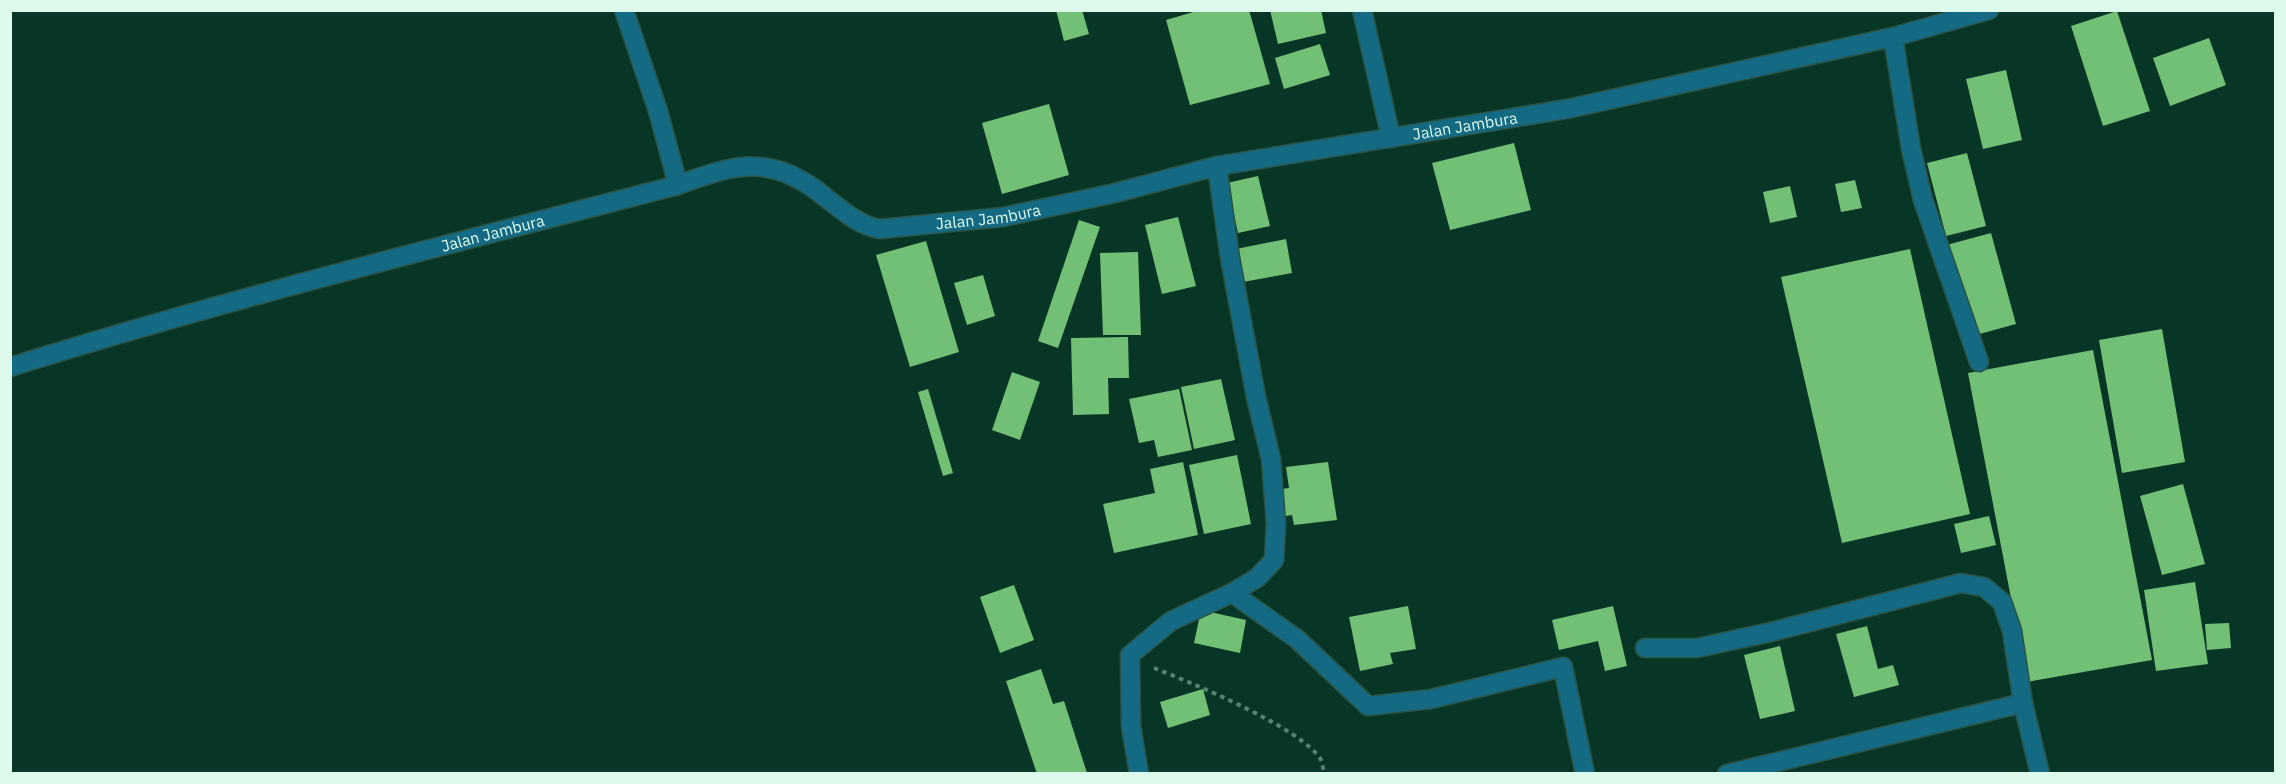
<svg xmlns="http://www.w3.org/2000/svg" width="2286" height="784" viewBox="0 0 2286 784" font-family="'IBM Plex Sans',sans-serif">
  <style>
    .building { fill: #72c075 }
    .lines { fill: none; stroke-linecap: round; stroke-linejoin: round }
    .minor-casing { stroke: #2a5546; stroke-width: 21 }
    .path { stroke: #5a8273; stroke-width: 4; stroke-dasharray: 4.5 4.5; stroke-linecap: butt }
    .minor { stroke: #146983; stroke-width: 18 }
    .labels { text-anchor: middle; dominant-baseline: central; stroke-width: 6; stroke-linejoin: round; paint-order: stroke }
    .street-label { font-size: 16px; fill: #dcf9eb; stroke: #083626 }
  </style>
  <rect width="100%" height="100%" fill="#083626"/>
  <path class="building" d="M1056 10H1082L1089 34 1064 41Z
    M1200 10H1249L1270 84 1190 105 1166 20Z
    M1270 10H1321L1326 33 1278 44Z
    M2117 11 2150 111 2103 126 2071 26Z
    M2209 38 2226 85 2170 106 2153 58Z
    M1320 44 1330 75 1284 89 1275 58Z
    M2006 70 2022 140 1983 149 1966 79Z
    M1049 104 1069 175 1002 194 982 123Z
    M1514 143 1531 210 1450 230 1432 163Z
    M1967 153 1986 226 1946 236 1927 163Z
    M1258 176 1270 226 1238 233 1227 183Z
    M1855 180 1862 208 1841 212 1835 184Z
    M1790 186 1797 217 1770 223 1763 192Z
    M1178 217 1196 286 1162 294 1145 225Z
    M1079 220 1100 227 1058 348 1038 341Z
    M1991 233 2016 324 1965 338 1939 247Z
    M1286 239 1292 273 1243 282 1236 249Z
    M926 241 959 352 910 367 876 255Z
    M1910 249 1970 514 1842 543 1781 277Z
    M1138 252 1141 335H1103L1100 253Z
    M983 275 995 316 967 325 954 283Z
    M2162 329 2185 462 2122 473 2099 340Z
    M1128 337 1129 378H1108L1109 414 1073 415 1071 338Z
    M2093 350 2152 660 2027 682 1968 373Z
    M1012 372 1040 382 1020 440 992 430Z
    M1221 379 1235 440 1194 449 1181 387Z
    M928 389 953 473 943 476 918 392Z
    M1179 389 1192 450 1158 457 1154 440 1139 443 1129 399Z
    M1237 455 1251 524 1204 534 1189 465Z
    M1183 462 1198 535 1114 553 1103 504 1155 493 1150 469Z
    M1328 462 1337 520 1294 525 1292 515 1279 517 1275 490 1289 488 1286 467Z
    M2183 484 2205 564 2162 575 2140 496Z
    M1989 516 1996 545 1961 553 1954 524Z
    M2195 582 2208 664 2156 671 2144 590Z
    M1014 585 1034 640 1000 653 980 597Z
    M1408 606 1416 649 1390 653 1393 664 1360 671 1349 617Z
    M1613 606 1627 666 1605 671 1598 641 1559 650 1552 620Z
    M1201 610 1246 620 1240 653 1194 643Z
    M2229 623 2231 648 2207 650 2205 624Z
    M1867 626 1878 669 1893 665 1899 685 1854 697 1836 634Z
    M1780 646 1795 711 1760 719 1744 655Z
    M1041 669 1053 704 1064 701 1087 773 1037 774 1006 681Z
    M1203 689 1210 715 1168 728 1160 702Z"/>
  <g class="lines">
    <g class="minor-casing">
      <g id="minor">
        <path d="M624 10 658 111 678 185"/>
        <path d="M1362 10 1391 138"/>
        <path d="M1893 37 1911 149 1923 200 1979 362"/>
        <path id="s1" d="M10 367C231 298 455 243 678 185 737 163 773 154 825 197 843 211 858 225 880 229L1003 217 1115 193 1217 166 1567 109 1893 37 1989 10"/>
        <path d="M1232 593 1297 639 1368 706 1431 699 1563 667 1585 774"/>
        <path d="M1645 648H1697L1771 632 1961 583 1984 587 2002 602 2012 631 2023 703 2040 774"/>
        <path d="M1139 774 1131 726 1130 655 1171 621 1232 593 1257 578 1274 560 1276 524 1271 459 1256 397 1230 258 1217 166"/>
        <path d="M1727 774 2023 703"/>
      </g>
    </g>
    <path class="path" d="M1154 668C1190 682 1304 729 1321 760 1323 764 1323 769 1324 774"/>
    <use href="#minor" class="minor"/>
  </g>
  <g class="labels">
    <g class="street-label">
      <text stroke="none"><textPath href="#s1" startOffset="1509">Jalan Jambura</textPath></text>
      <text stroke="none"><textPath href="#s1" startOffset="1023">Jalan Jambura</textPath></text>
      <text stroke="none"><textPath href="#s1" startOffset="501">Jalan Jambura</textPath></text>
    </g>
  </g>
  <rect width="2286" height="784" fill="none" stroke="#dcf9eb" stroke-width="24"/>
</svg>
